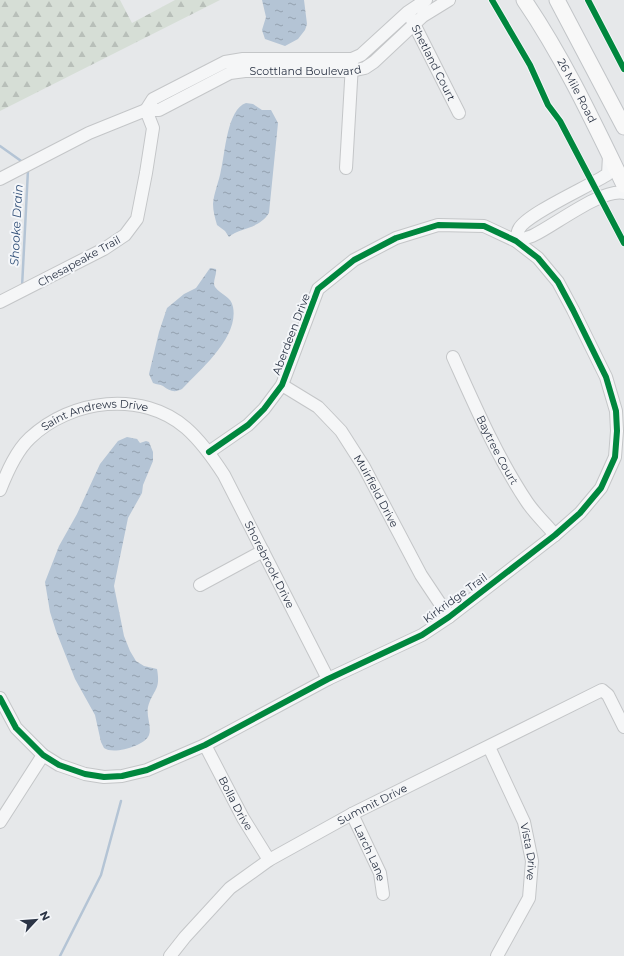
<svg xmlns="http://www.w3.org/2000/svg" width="624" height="956" viewBox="0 0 624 956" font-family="Montserrat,sans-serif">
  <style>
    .forest { fill: url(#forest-firs) }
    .water { fill: url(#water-ripples) }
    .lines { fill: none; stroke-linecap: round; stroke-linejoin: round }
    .stream { stroke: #b4c4d5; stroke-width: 2.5 }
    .minor-casing { stroke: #c4c6c8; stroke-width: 14 }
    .major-casing { stroke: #c2c5c8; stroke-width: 17 }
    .minor { stroke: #f5f6f7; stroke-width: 12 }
    .major { stroke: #f8f8f8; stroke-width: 15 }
    .cycleway-casing { stroke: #f4f6f9; stroke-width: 8 }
    .cycleway { stroke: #00873e; stroke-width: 6 }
    .labels { text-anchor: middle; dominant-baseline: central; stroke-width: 4; stroke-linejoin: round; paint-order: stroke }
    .street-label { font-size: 11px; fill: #2b3445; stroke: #f4f6f9 }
    .water-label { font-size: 12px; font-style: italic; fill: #34527a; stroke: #f4f6f9 }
  </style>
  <defs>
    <pattern id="forest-firs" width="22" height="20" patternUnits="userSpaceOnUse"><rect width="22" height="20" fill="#d6ded6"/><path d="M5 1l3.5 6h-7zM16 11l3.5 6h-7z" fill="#b8bfb9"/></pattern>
    <pattern id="water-ripples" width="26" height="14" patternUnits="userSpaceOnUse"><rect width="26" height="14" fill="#b4c4d5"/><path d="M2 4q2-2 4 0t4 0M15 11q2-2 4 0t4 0" fill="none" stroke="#93a0af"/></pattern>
  </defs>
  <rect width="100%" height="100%" fill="#e6e8ea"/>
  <path class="forest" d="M0 0H120L132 23 175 0H220L0 111Z"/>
  <path class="water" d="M262 0H304L307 24 305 30 298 39 285 46 265 39 262 30 266 17Z
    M246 103 253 104 262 110H271L278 123 269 213C258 230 240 227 229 237L225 231 217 225C215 218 213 211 213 204 214 192 219 182 221 170 225 154 227 109 246 103Z
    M210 268 216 269C217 275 212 282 215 287 221 295 231 296 233 307 239 337 201 369 182 389 174 393 170 391 163 386 160 384 157 385 153 383L149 374 159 332 167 308 184 294 196 288Z
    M127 437 137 439 140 443 146 441 149 442 153 452V461L143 485 142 493 128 518 114 586 124 636 130 651 136 661 144 666 157 669C161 691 153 689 148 707 146 716 152 727 149 735 145 746 113 755 104 748L101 742 95 715 75 679 56 631 50 612 45 582 59 546 77 514 100 464 118 441Z"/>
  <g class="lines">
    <path class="stream" d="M0 146 24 163
      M22 287 28 170
      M60 956 101 875 121 801"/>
    <g class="minor-casing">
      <g id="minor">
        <path id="s1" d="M426 0 408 12 361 55 352 59H243L225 62 153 99 146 110H159L230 73 245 71H351L365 68 374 62 423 16 449 0"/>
        <path id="s2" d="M411 18 459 113"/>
        <path d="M609 156 608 174C590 186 526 214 519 229 517 232 517 238 516 241 522 239 528 238 534 235 555 225 602 188 624 193"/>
        <path d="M346 168 352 64"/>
        <path d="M0 179 89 133 146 110 153 128 146 173 137 219 125 235 104 249 0 302"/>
        <path id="s3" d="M453 357C475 406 497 457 527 502 535 514 546 524 555 535"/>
        <path id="s4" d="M282 385 318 407 341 431 364 467 421 575 449 617"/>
        <path id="s5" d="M0 490C7 472 16 451 30 438 71 399 142 390 186 428 202 442 213 458 224 475L328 679"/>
        <path d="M200 585 263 551"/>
        <path d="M0 698 16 728 43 755 59 765 85 774 104 777 122 776 147 770 205 745 328 679 422 635 449 617 555 535 580 513 601 488 615 457 617 431 616 411 606 377 573 310 558 282 538 258 516 241 484 226 438 225 396 238 354 260 318 289 282 385 264 409 248 425 209 452"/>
        <path id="s6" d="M205 745 243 818 269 860"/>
        <path id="s7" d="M489 747 524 822 532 861 529 898 497 956"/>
        <path id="s8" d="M352 814 380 873 383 894"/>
        <path d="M0 822 43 755"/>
        <path id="s9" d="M170 956 185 937 230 888 269 860 352 814 602 690 608 695 624 727"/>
      </g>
    </g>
    <g class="major-casing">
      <g id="major">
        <path id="s10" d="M524 0C563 57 594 123 624 185"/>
        <path d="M557 0 624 127"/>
      </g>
    </g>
    <use href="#minor" class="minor"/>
    <use href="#major" class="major"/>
    <g class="cycleway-casing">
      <path id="cycleway" d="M492 0 530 65 548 105 560 121 624 243
        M588 0 624 69
        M0 698 16 728 43 755 59 765 85 774 104 777 122 776 147 770 205 745 328 679 422 635 449 617 555 535 580 513 601 488 615 457 617 431 616 411 606 377 573 310 558 282 538 258 516 241 484 226 438 225 396 238 354 260 318 289 282 385 264 409 248 425 209 452"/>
    </g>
    <use href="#cycleway" class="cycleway"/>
  </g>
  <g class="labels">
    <g class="street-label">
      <text stroke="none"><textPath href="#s2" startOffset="50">Shetland Court</textPath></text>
      <text stroke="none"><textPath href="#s1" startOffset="485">Scottland Boulevard</textPath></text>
      <text stroke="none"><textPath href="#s10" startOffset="105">26 Mile Road</textPath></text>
      <text transform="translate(79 261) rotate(-29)">Chesapeake Trail</text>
      <text transform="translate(291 334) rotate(-69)">Aberdeen Drive</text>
      <text stroke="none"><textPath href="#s5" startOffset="132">Saint Andrews Drive</textPath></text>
      <text stroke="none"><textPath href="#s3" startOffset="103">Baytree Court</textPath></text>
      <text stroke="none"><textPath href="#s4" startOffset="145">Muirfield Drive</textPath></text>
      <text stroke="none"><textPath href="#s5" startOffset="392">Shorebrook Drive</textPath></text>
      <text transform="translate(455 598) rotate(-36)">Kirkridge Trail</text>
      <text stroke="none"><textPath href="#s6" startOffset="66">Bolla Drive</textPath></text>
      <text stroke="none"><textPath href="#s9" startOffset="256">Summit Drive</textPath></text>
      <text stroke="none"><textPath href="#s7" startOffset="113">Vista Drive</textPath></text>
      <text stroke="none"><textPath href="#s8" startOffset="43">Larch Lane</textPath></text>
    </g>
    <g class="water-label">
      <text transform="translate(16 225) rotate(-87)">Shooke Drain</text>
    </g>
  </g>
  <g transform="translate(36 920) rotate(64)" stroke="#f4f6f9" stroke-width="3" paint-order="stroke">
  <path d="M0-3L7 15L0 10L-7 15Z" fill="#2b3445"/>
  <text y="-6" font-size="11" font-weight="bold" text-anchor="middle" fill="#2b3445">N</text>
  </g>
</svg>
